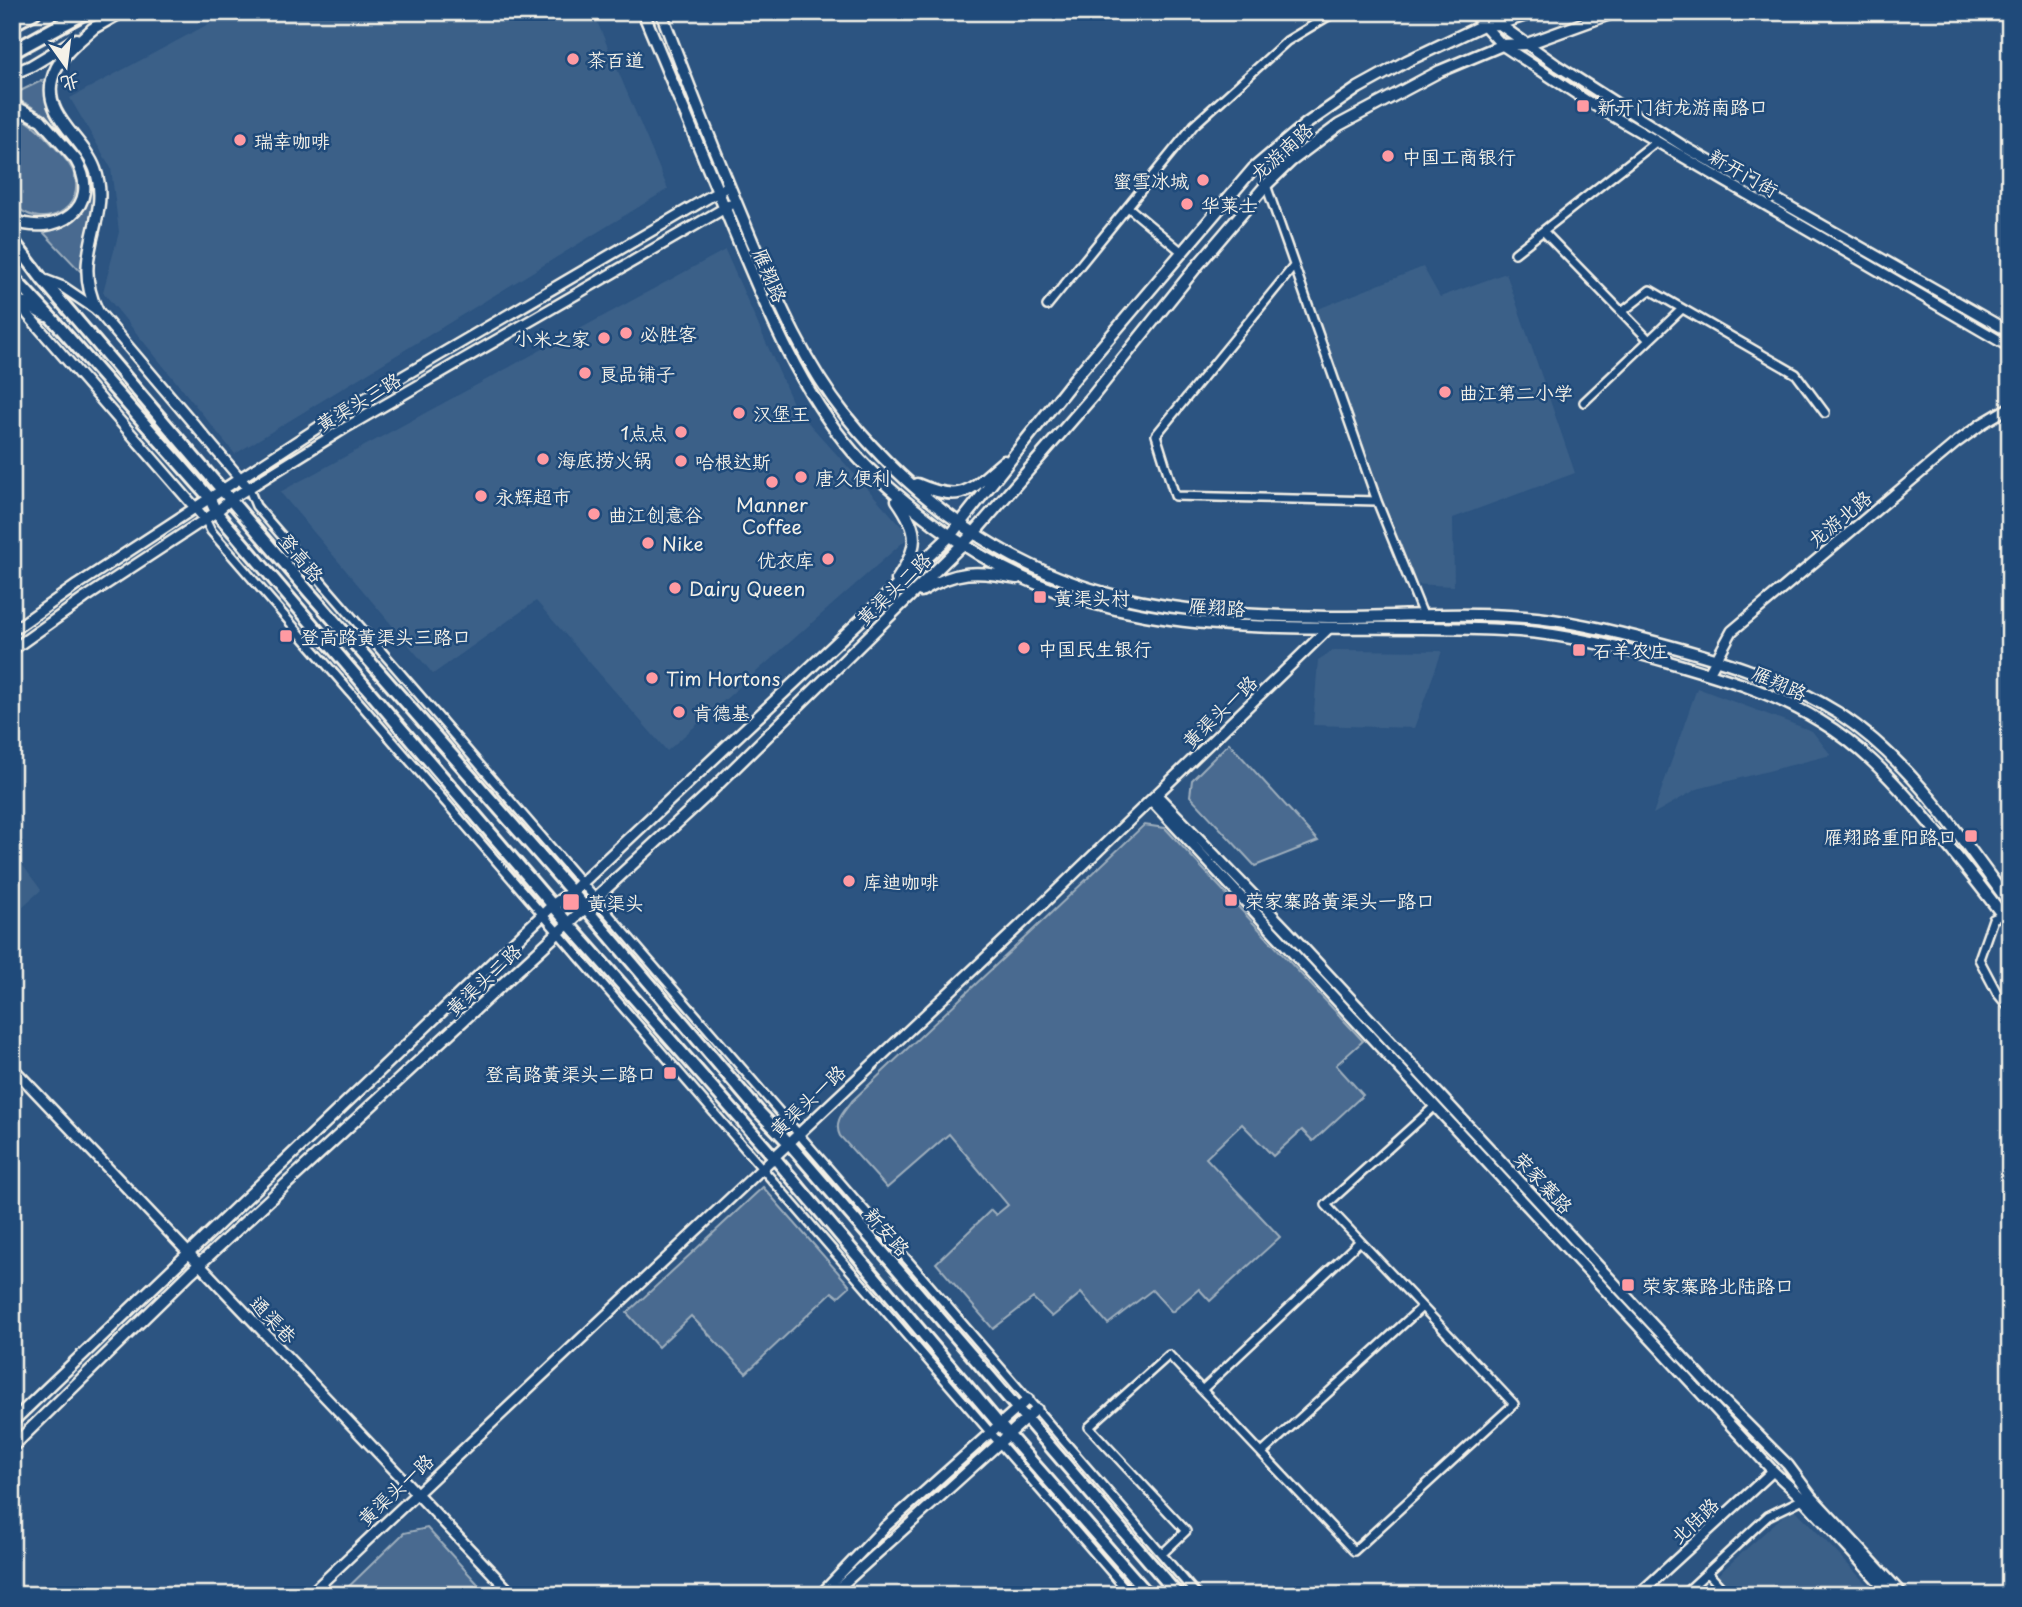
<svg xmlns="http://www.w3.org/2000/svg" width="2022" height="1607" viewBox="0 0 2022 1607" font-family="'Playpen Sans','LXGW WenKai TC',sans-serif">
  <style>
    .built { fill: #3b6088 }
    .green { fill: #496b90; stroke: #9eaebc; stroke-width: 2 }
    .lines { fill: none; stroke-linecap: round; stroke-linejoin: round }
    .minor-casing { stroke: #f4f1e8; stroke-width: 12 }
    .tertiary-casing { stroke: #f4f1e8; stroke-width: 14 }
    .secondary-casing { stroke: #f4f1e8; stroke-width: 15 }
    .primary-casing { stroke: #f4f1e8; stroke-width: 16 }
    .trunk-casing { stroke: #f4f1e8; stroke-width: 18 }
    .minor { stroke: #1f4a7a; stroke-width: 7 }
    .tertiary { stroke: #1f4a7a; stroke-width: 9 }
    .secondary { stroke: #1f4a7a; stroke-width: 10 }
    .primary { stroke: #1f4a7a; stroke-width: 10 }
    .trunk { stroke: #1f4a7a; stroke-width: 12 }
    .poi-dot { fill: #ff9aa2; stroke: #1f4a7a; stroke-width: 2.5 }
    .labels { text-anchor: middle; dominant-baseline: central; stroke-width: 5; stroke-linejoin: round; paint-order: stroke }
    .poi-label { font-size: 19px; fill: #f4f1e8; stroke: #1f4a7a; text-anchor: start }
    .street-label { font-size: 19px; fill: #f4f1e8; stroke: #1f4a7a }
  </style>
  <rect width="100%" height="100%" fill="#2c5481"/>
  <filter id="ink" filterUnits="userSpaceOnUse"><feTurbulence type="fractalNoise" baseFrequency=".0143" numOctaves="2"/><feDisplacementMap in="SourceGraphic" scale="14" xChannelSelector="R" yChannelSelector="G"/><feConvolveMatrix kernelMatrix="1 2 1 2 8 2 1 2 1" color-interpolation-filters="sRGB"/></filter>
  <g filter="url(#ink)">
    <path class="built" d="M231 12H593L668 189 235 454 103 292 119 232 111 168 70 98Z
      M725 250 795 408 910 536 667 751 536 601 433 674 280 492Z
      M1423 267 1440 297 1506 273 1575 473 1453 518 1454 586 1411 584 1313 311Z
      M1334 650 1442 651 1414 728 1313 725 1318 660Z
      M1697 688 1812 731 1831 755 1697 789 1653 814Z
      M12 851 41 890 12 916Z
      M1793 1507 1877 1595H1727L1712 1580Z"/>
    <path class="green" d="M47 78C42 128 81 135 93 177 102 207 83 242 81 272L43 232C59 230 70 225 80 213 112 175 49 107 12 98V95Z
      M12 113C29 120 39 130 51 143 58 151 67 159 72 169 91 209 40 235 12 202Z
      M1229 743 1318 841 1255 866 1190 796 1192 780Z
      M1144 825 1165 828 1363 1041 1336 1065 1363 1095 1313 1141 1302 1130 1273 1156 1242 1124 1206 1158 1280 1237 1210 1301 1199 1289 1172 1312 1152 1290 1108 1324 1081 1293 1052 1317 1033 1298 993 1329 936 1263 991 1210 996 1215 1008 1205 949 1134 887 1188 840 1136C833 1121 844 1112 852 1101Z
      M763 1187 850 1286 838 1297 832 1292 746 1373 691 1316 658 1347 627 1313Z
      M427 1528 488 1595H340L404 1533Z"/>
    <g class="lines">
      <g class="minor-casing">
        <path id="minor" d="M1266 185 1377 501 1423 615
          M1128 207 1182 252
          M1543 231 1649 340
          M1515 253 1657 141
          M1294 266 1156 435 1175 496 1377 501
          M1047 306 1194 125 1287 41 1335 12
          M1622 312 1650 290 1796 374 1825 413
          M1584 402 1682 309
          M249 489 256 506 1197 1595
          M205 519 211 531 1131 1595
          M2002 915 1993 919 1979 959 1997 993 2010 1009
          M1202 1390 1360 1241
          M1262 1453 1422 1307
          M1162 1554 1186 1531 1089 1427 1169 1355 1354 1551 1514 1404 1326 1205 1435 1106
          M1707 1572 1728 1595
          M1683 1595 1768 1516 1803 1499"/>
      </g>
      <g class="tertiary-casing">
        <path id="tertiary" d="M1472 12 1502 45 1587 101 2010 347
          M1488 12 1499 24 1558 66 1683 146 2010 332
          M42 279 63 287 97 310 249 489
          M12 288 28 315 40 329 205 519
          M12 631 77 585 337 415 728 186
          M12 650 85 598 216 512 231 499 345 428 730 205
          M1709 673 1732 631 1957 442 1983 423 2010 407
          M1157 795 1286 929 1717 1394 1788 1465 1811 1496 1903 1595
          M1151 800 1773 1471 1803 1499 1891 1595
          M12 1067 513 1595
          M309 1595 1046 901 1328 629
          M820 1595 885 1527 1028 1399
          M831 1595 1037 1409
          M1638 1595 1773 1471"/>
      </g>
      <g class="secondary-casing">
        <path id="secondary" d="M643 12C672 82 701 152 730 221 763 300 797 387 853 452 877 479 905 502 934 524 1116 662 1309 617 1519 631 1570 635 1620 648 1669 662 1721 677 1773 692 1820 721 1860 745 1890 777 1920 812 1951 849 1981 886 2010 925
          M661 12C689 87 719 162 750 236 777 299 803 362 846 416 915 501 1009 570 1116 596 1185 613 1257 616 1328 617 1394 617 1459 612 1525 617 1566 620 1607 630 1647 640 1713 657 1779 676 1838 713 1910 760 1960 836 2010 904
          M95 27C78 42 57 57 52 80 43 116 84 139 95 169 113 218 69 254 97 310
          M92 29 122 12
          M12 74 31 66 76 39
          M12 105 41 120 76 160C104 208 56 238 12 220
          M12 299 24 303 46 316
          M917 484C964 504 968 491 1004 461
          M897 580C918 546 921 534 897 500
          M921 591C956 570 977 570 1017 578
          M12 1422 553 905 572 892 950 536 1075 378 1253 169 1306 124 1358 88 1407 61 1483 25 1499 24 1535 12
          M12 1447 191 1272 705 797 974 533 1092 397 1197 266 1266 185 1291 161 1339 125 1440 71 1502 45 1527 44 1615 12"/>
      </g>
      <g class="primary-casing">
        <path id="primary" d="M12 239 42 279 309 592 572 892 760 1113 788 1142 1178 1595
          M12 276 55 322 209 497 216 512 572 928 773 1156 999 1424 1149 1595"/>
      </g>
      <g class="trunk-casing">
        <path id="trunk" d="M12 24 34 12
          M12 52 85 12"/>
      </g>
      <use href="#minor" class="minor"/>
      <use href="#tertiary" class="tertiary"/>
      <use href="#secondary" class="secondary"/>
      <use href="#primary" class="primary"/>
      <use href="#trunk" class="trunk"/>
    </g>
  </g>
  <g class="poi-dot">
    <circle cx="573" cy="59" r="7"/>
    <rect x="1576" y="99" width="14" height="14" rx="3.5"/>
    <circle cx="240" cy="140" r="7"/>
    <circle cx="1388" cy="156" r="7"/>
    <circle cx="1203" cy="180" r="7"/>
    <circle cx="1187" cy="204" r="7"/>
    <circle cx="626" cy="333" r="7"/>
    <circle cx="604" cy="338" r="7"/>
    <circle cx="585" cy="373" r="7"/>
    <circle cx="1445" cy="392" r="7"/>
    <circle cx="739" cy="413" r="7"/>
    <circle cx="681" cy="432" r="7"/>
    <circle cx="543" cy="459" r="7"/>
    <circle cx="681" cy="461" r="7"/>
    <circle cx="801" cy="477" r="7"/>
    <circle cx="772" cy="482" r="7"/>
    <circle cx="481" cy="496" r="7"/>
    <circle cx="594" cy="514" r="7"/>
    <circle cx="648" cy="543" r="7"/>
    <circle cx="828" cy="559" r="7"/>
    <circle cx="675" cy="588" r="7"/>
    <rect x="1033" y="590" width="14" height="14" rx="3.5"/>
    <rect x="279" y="629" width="14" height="14" rx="3.5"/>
    <circle cx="1024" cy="648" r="7"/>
    <rect x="1572" y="643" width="14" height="14" rx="3.5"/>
    <circle cx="652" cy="678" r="7"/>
    <circle cx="679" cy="712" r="7"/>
    <rect x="1964" y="829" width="14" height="14" rx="3.5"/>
    <circle cx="849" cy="881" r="7"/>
    <rect x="1224" y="893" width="14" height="14" rx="3.5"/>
    <rect x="562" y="893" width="18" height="18" rx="3.5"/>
    <rect x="663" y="1066" width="14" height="14" rx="3.5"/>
    <rect x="1621" y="1278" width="14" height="14" rx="3.5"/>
  </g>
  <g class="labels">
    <g class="poi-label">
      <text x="587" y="59">茶百道</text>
      <text x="1597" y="106">新开门街龙游南路口</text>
      <text x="254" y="140">瑞幸咖啡</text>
      <text x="1402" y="156">中国工商银行</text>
      <text x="1189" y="180" text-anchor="end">蜜雪冰城</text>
      <text x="1201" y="204">华莱士</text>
      <text x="640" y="333">必胜客</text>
      <text x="590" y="338" text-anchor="end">小米之家</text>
      <text x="599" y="373">良品铺子</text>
      <text x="1459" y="392">曲江第二小学</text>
      <text x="753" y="413">汉堡王</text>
      <text x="667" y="432" text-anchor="end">1点点</text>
      <text x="557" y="459">海底捞火锅</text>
      <text x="695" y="461">哈根达斯</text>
      <text x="815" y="477">唐久便利</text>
      <text x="495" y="496">永辉超市</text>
      <text x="772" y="504" text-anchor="middle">Manner<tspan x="772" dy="22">Coffee</tspan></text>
      <text x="608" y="514">曲江创意谷</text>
      <text x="662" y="543">Nike</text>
      <text x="814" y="559" text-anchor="end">优衣库</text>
      <text x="689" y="588">Dairy Queen</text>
      <text x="1054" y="597">黄渠头村</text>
      <text x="300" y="636">登高路黄渠头三路口</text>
      <text x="1038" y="648">中国民生银行</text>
      <text x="1593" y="650">石羊农庄</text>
      <text x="666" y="678">Tim Hortons</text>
      <text x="693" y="712">肯德基</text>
      <text x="1957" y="836" text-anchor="end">雁翔路重阳路口</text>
      <text x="863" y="881">库迪咖啡</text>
      <text x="1245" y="900">荣家寨路黄渠头一路口</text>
      <text x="587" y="902">黄渠头</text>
      <text x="656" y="1073" text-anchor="end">登高路黄渠头二路口</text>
      <text x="1642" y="1285">荣家寨路北陆路口</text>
    </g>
    <g class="street-label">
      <text transform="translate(1281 151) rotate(-42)">龙游南路</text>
      <text transform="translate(1744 172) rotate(30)">新开门街</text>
      <text transform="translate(771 275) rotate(67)">雁翔路</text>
      <text transform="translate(358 401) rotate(-31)">黄渠头三路</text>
      <text transform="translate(1839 518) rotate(-40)">龙游北路</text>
      <text transform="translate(302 557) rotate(50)">登高路</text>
      <text transform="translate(893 588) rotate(-44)">黄渠头二路</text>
      <text transform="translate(1217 606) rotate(4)">雁翔路</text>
      <text transform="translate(1780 682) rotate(24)">雁翔路</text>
      <text transform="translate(1219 711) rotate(-44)">黄渠头一路</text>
      <text transform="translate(483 979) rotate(-43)">黄渠头二路</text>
      <text transform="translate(807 1100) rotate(-43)">黄渠头一路</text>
      <text transform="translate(1544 1182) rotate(47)">荣家寨路</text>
      <text transform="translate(888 1231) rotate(49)">新安路</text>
      <text transform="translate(274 1319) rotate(46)">通渠巷</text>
      <text transform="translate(395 1489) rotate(-43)">黄渠头一路</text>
      <text transform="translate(1694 1520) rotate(-43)">北陆路</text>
    </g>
  </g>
  <rect width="2022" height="1607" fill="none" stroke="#1f4a7a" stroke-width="42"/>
  <rect x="21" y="21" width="1980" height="1565" fill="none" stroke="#f4f1e8" stroke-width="2.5" filter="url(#ink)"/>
  <g transform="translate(66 66) rotate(166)" stroke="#1f4a7a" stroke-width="5" paint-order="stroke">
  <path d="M0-5L12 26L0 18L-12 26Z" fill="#f4f1e8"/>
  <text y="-10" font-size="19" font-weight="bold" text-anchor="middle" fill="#f4f1e8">北</text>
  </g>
</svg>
